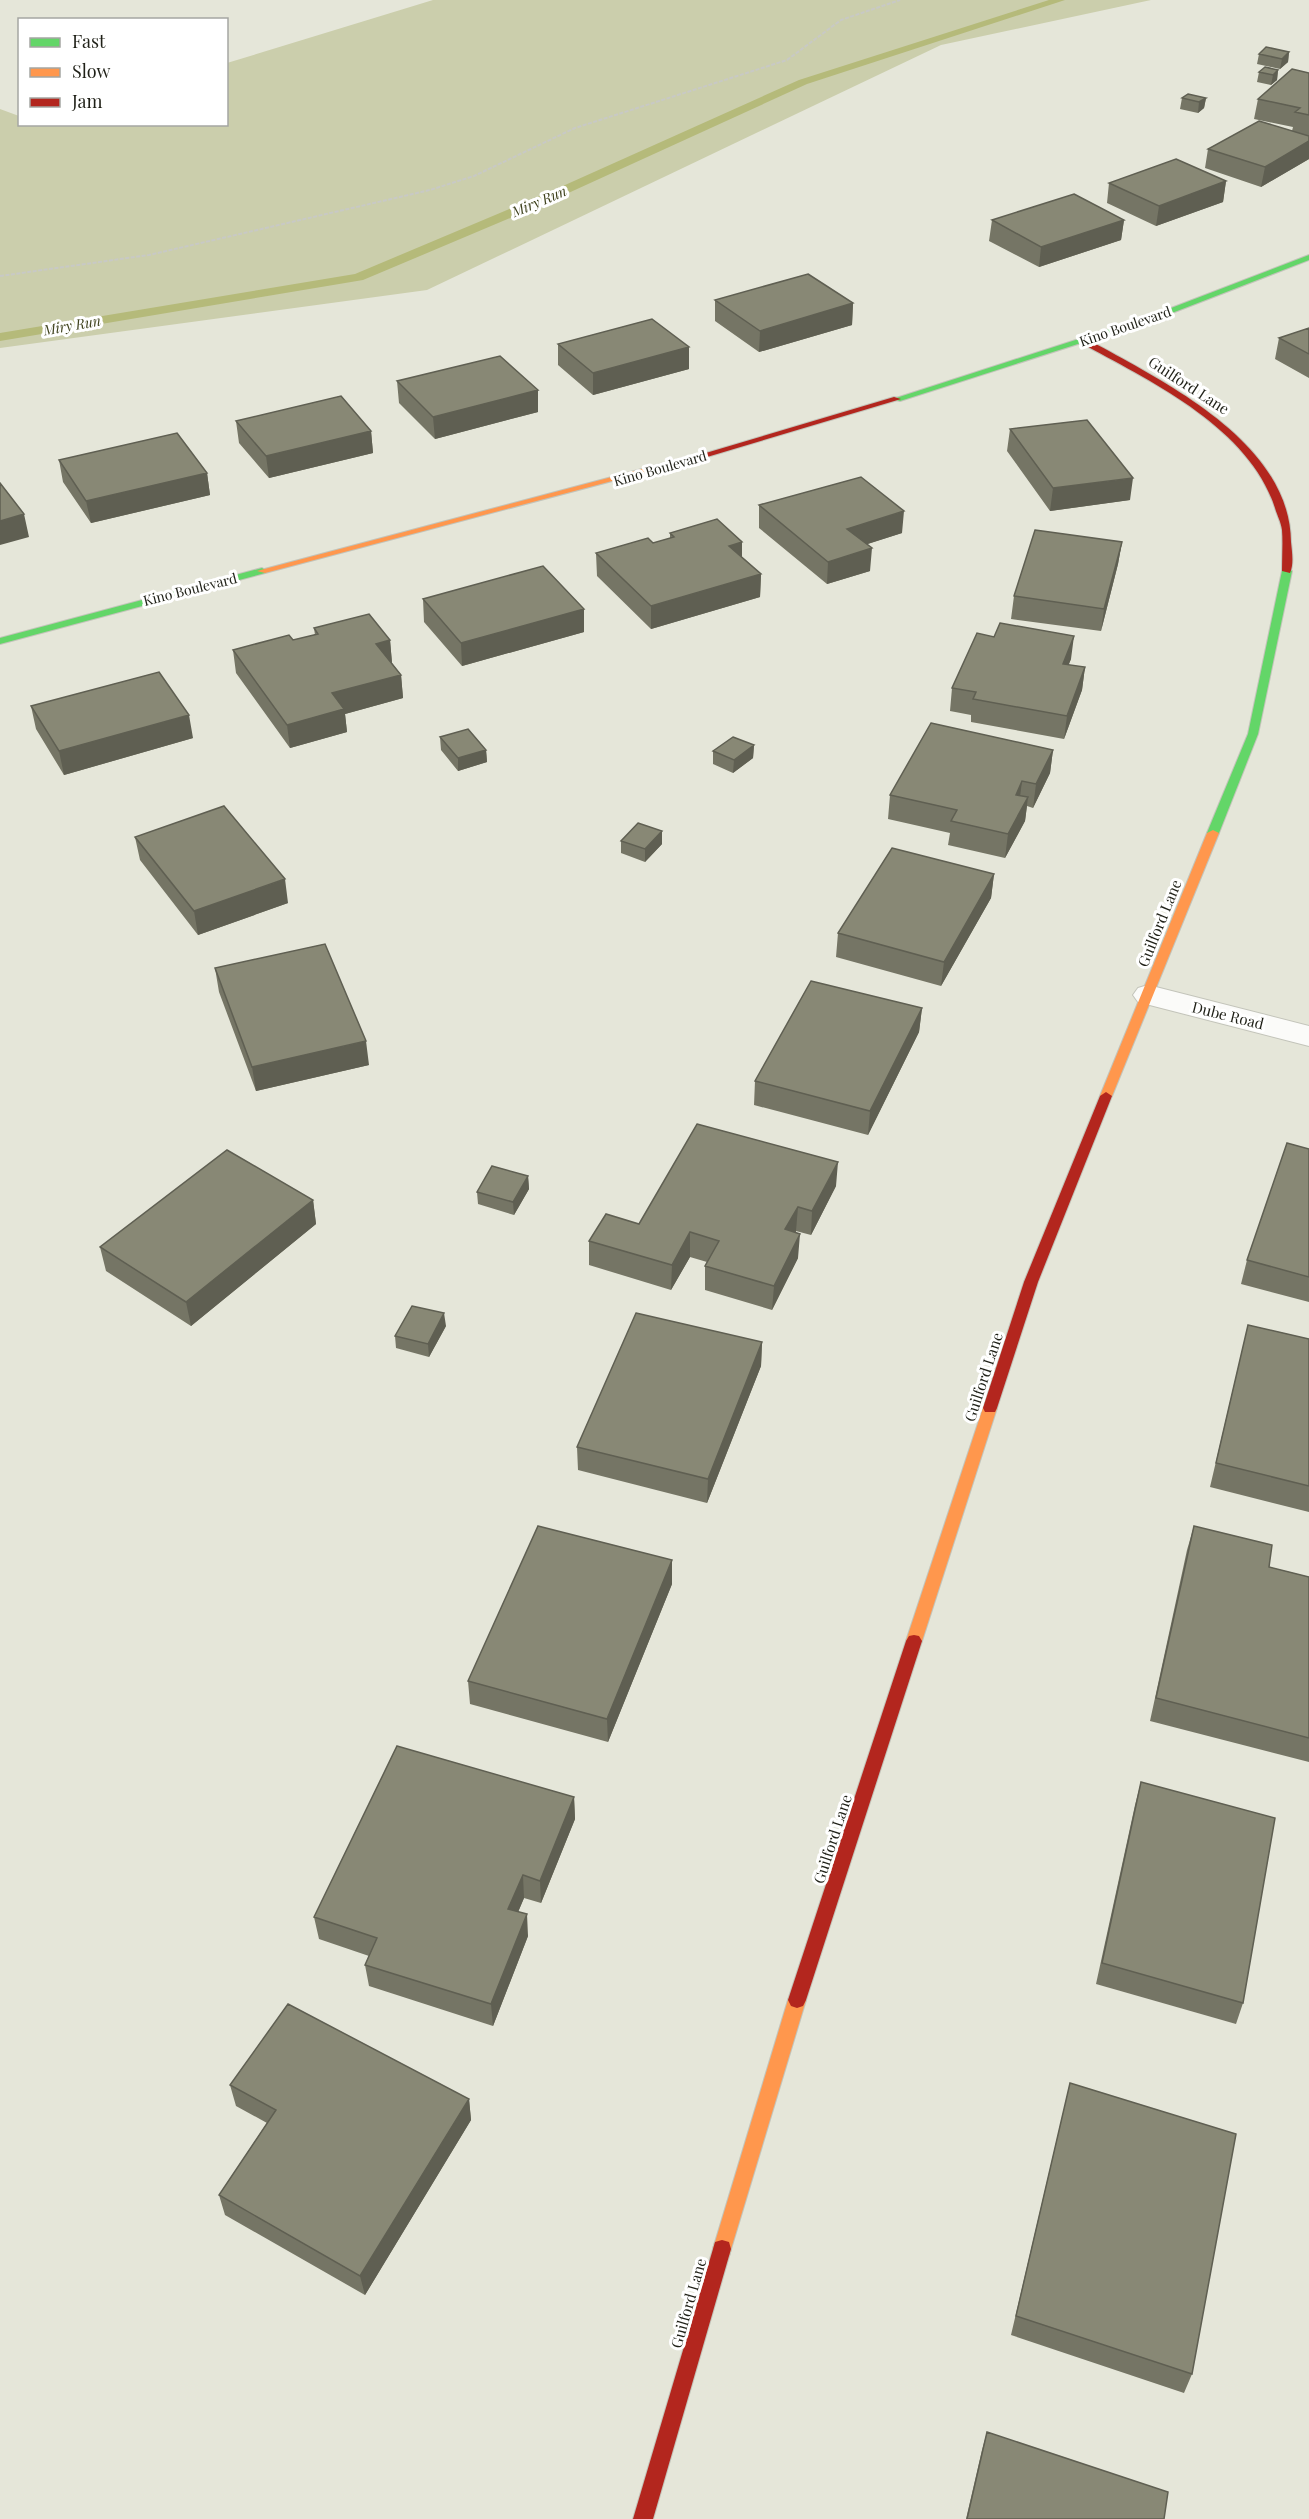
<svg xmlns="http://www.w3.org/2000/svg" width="1309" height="2519" viewBox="0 0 1309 2519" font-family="'Playfair Display',serif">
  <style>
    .green { fill: #cbceac }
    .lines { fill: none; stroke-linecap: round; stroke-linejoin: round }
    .stream { fill: #b5ba7a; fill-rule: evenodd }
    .street-casing { stroke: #c3c4ba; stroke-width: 2 }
    .fast-casing { stroke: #c3c4ba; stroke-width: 2 }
    .slow-casing { stroke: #c3c4ba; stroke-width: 2 }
    .jam-casing { stroke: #c3c4ba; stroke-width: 2 }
    .path { stroke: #c8c9c5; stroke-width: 2; stroke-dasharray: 4 1.5; stroke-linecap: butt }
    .street { fill: #fbfbf9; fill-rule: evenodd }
    .fast { fill: #63d668; fill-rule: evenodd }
    .slow { fill: #ff974d; fill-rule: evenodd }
    .jam { fill: #b3261e; fill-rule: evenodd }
    .wall { fill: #757565 }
    .shaded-wall { fill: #5f5f52 }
    .building { fill: #888875; stroke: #5f5f52; stroke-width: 1.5 }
    .labels { text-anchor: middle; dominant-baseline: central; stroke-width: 6; stroke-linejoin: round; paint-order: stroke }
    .far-water-label { font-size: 14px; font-style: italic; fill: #3e411c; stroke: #fff }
    .far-street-label { font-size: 14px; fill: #1f2017; stroke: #fff }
    .street-label { font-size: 15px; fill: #1f2017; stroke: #fff }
  </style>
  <rect width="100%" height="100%" fill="#e5e6d9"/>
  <path class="green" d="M433 0H1151L941 45 427 290 0 348V109L19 116 20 124H226L227 63Z"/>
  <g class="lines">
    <path class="stream" d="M1049 0H1065L807 84 553 200 363 280 0 341V333L355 274 545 194 799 80Z"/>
    <g class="street-casing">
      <path id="street" d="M1148 985 1309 1026V1046L1138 1002 1133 995 1138 988Z"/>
    </g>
    <g class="fast-casing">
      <path id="fast" d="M1309 255V260L1159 318 900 401 893 399 1153 315Z
        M262 568 267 571 265 573 0 644V638Z
        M1287 568 1292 571 1258 734 1219 833 1217 835H1209L1207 833 1248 734 1282 571Z"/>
    </g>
    <g class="slow-casing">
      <path id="slow" d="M691 456 699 458 265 573 257 571Z
        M1213 830 1219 833 1112 1096 1106 1100 1102 1099 1100 1096 1207 833Z
        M990 1403 995 1404 997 1408 922 1641 919 1646 914 1647 909 1646 906 1641 983 1408 985 1404Z
        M797 1992 803 1994 806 2000 731 2249 729 2256 722 2258 715 2256 713 2249 788 2000 791 1994Z"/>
    </g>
    <g class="jam-casing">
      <path id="jam" d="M1081 339H1087C1162 381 1290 441 1291 542 1292 552 1294 564 1290 573L1282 571C1282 557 1283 543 1282 530 1281 522 1277 515 1275 508 1249 427 1150 381 1081 343Z
        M894 397 901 399 697 460 689 458Z
        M1106 1092 1112 1096 1038 1282 997 1408 995 1412H985L983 1408 1024 1282 1100 1096Z
        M914 1635 919 1636 922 1641 806 2000 803 2006 797 2008 791 2006 788 2000 906 1641 909 1636Z
        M722 2240 729 2242 731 2249 653 2519H633L713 2249 715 2242Z"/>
    </g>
    <path class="path" d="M0 276 149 255 430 190 474 176 575 128 787 60 841 20 900 0"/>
    <use href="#street" class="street"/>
    <use href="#fast" class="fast"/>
    <use href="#slow" class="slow"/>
    <use href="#jam" class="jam"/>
  </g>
  <path class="wall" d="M1289 52 1288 62 1280 69 1257 64 1259 54Z
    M1278 70 1277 80 1271 85 1257 82 1259 72Z
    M1309 73V159L1261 187 1205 168 1208 149 1292 131 1293 127 1254 119 1258 99Z
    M1182 98H1206L1204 108 1198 113 1180 109Z
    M1226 181 1223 202 1156 226 1107 203 1109 183Z
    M992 220H1124L1121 240 1039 267 989 241Z
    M715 300 853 303 852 325 759 352 715 321Z
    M1309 328V378L1275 359 1279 338Z
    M558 344 689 347V369L593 395 558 365Z
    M397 381 538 390V412L435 439 399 403Z
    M236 421 371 431 373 453 269 478 239 443Z
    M1010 429 1130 500 1050 511 1007 451Z
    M59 460 207 473 210 495 91 523 63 482Z
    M759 505 902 533 867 544 870 571 827 584 759 528Z
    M670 533 742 542V557L761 574 760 597 651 629 597 576 596 553 653 543 670 538Z
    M1122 542 1118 564 1101 631 1011 619 1014 596Z
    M423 599 584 609V632L462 666 424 622Z
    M314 628 390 640 392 663 401 675 403 698 345 714 347 732 290 748 236 673 233 650 293 640 315 635Z
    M1071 659 1068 665 1085 667 1082 690 1064 739 971 722V715L950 711 952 688Z
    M31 706 193 738 64 775 36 729Z
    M440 737 486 750 487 762 458 771 441 750Z
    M754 745 753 758 733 773 713 764V751Z
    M1053 750 1050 773 1033 808 1027 806 1025 821 1005 858 948 845 950 833 888 819 890 795Z
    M662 831V844L645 862 621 853V841Z
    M135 837 288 903 198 935 140 860Z
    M994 874 991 898 941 986 836 957 838 933Z
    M215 968 369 1065 256 1091 219 992Z
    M922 1008 919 1032 868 1135 754 1105 755 1081Z
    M1309 1149V1302L1241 1284 1247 1260Z
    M528 1176 529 1189 514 1215 478 1204 477 1192Z
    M836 1186 811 1235 796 1231V1232L798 1258 772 1310 705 1290V1266L707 1262 690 1257 671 1290 589 1265V1241Z
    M313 1200 316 1224 191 1326 106 1271 100 1247Z
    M1248 1325 1309 1339V1512L1210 1487Z
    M446 1326 429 1357 396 1348 395 1336Z
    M762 1342 761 1366 707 1503 578 1470 577 1447Z
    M1194 1526 1269 1567 1309 1577V1762L1150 1721 1187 1550Z
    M672 1560V1584L608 1742 470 1704 468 1681Z
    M1141 1782 1243 2003 1236 2024 1096 1984 1135 1805Z
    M574 1797 575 1819 541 1903 524 1898 518 1912 528 1936 493 2026 369 1986 365 1965 369 1956 319 1939 314 1917Z
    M1070 2083 1192 2374 1184 2393 1011 2335Z
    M230 2085 469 2099 471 2120 365 2295 225 2215 219 2195 267 2123 236 2106Z
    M987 2432 1164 2519H966L982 2450Z"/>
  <path class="shaded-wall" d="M1289 52 1288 62 1280 69 1282 59Z
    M1278 70 1277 80 1271 85 1273 75Z
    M1206 98 1204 108 1198 113 1199 102Z
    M1309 141V159L1261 187 1265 167Z
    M1226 181 1223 202 1156 226 1159 206Z
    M1124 220 1121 240 1039 267 1041 247Z
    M853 303 852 325 759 352 760 331Z
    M689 347V369L593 395V373Z
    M538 390V412L435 439 433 417Z
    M371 431 373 453 269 478 266 456Z
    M207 473 210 495 91 523 86 501Z
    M1133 478 1130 500 1050 511 1053 488Z
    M904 511 902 533 846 551 847 529Z
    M24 514 29 537 0 545V521Z
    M742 542V565L729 546Z
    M1122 542 1118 564 1101 631 1104 609Z
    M872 548 870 571 827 584 828 562Z
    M761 574 760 597 651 629V606Z
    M584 609V632L462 666 461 643Z
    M1074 636 1071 659 1060 687 1063 664Z
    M390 640 392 663 376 644Z
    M1085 667 1082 690 1064 739 1067 716Z
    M401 675 403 698 345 714 347 732 290 748 287 725 332 693Z
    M189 715 193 738 64 775 59 751Z
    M754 745 753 758 733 773 734 760Z
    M486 750 487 762 458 771V758Z
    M1053 750 1050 773 1033 808 1036 784Z
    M1022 781 1019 805 1016 795Z
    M1028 797 1025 821 1005 858 1008 834Z
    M662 831V844L645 862V849Z
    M994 874 991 898 941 986 944 962Z
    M285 879 288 903 198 935 194 911Z
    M922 1008 919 1032 868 1135 870 1111Z
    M366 1041 369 1065 256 1091 252 1067Z
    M838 1162 836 1186 811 1235 812 1211Z
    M528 1176 529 1189 514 1215 513 1202Z
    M313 1200 316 1224 191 1326 186 1302Z
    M798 1207 796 1231 784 1253 785 1229Z
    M690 1232V1257L671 1290 672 1265Z
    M800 1234 798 1258 772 1310 774 1286Z
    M444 1313 446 1326 429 1357 428 1344Z
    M762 1342 761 1366 707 1503 708 1479Z
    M672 1560V1584L608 1742 607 1719Z
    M574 1797 575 1819 541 1903 540 1881Z
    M523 1875 524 1898 510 1931 508 1909Z
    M527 1914 528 1936 493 2026 491 2004Z
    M469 2099 471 2120 365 2295 360 2276Z"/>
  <path class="building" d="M1266 47 1289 52 1282 59 1259 54Z
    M1265 67 1278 70 1273 75 1259 72Z
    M1292 69 1309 73V115L1295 112 1300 108 1258 99Z
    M1188 94 1206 98 1199 102 1182 98Z
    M1259 121 1309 136V141L1265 167 1208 149Z
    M1176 159 1226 181 1159 206 1109 183Z
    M1074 194 1124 220 1041 247 992 220Z
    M808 274 853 303 760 331 715 300Z
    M652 319 689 347 593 373 558 344Z
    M1309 328V354L1279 338Z
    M500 356 538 390 433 417 397 381Z
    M341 396 371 431 266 456 236 421Z
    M1087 420 1133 478 1053 488 1010 429Z
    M177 433 207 473 86 501 59 460Z
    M861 477 904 511 847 529 872 548 828 562 759 505Z
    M0 483 24 514 0 521Z
    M717 519 742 542 729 546 761 574 651 606 596 553 648 538 653 543 674 537 670 533Z
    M1035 530 1122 542 1104 609 1014 596Z
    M543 566 584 609 461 643 423 599Z
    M369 614 390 640 376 644 401 675 332 693 344 709 287 725 233 650 289 635 293 640 318 634 314 628Z
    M1000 623 1074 636 1063 664 1085 667 1067 716 973 699 976 692 952 688 977 633 994 637Z
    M159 672 189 715 59 751 31 706Z
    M931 723 1053 750 1036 784 1022 781 1016 795 1028 797 1008 834 951 821 957 810 890 795Z
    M468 729 486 750 458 758 440 737Z
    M733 737 754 745 734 760 713 751Z
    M224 806 285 879 194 911 135 837Z
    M638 823 662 831 645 849 621 841Z
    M892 848 994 874 944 962 838 933Z
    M325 944 366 1041 252 1067 215 968Z
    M811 981 922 1008 870 1111 755 1081Z
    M697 1124 838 1162 812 1211 798 1207 785 1229 800 1234 774 1286 705 1266 719 1241 690 1232 672 1265 589 1241 606 1214 639 1224Z
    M1287 1143 1309 1149V1277L1247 1260Z
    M227 1150 313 1200 186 1302 100 1247Z
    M492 1166 528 1176 513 1202 477 1192Z
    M412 1306 444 1313 428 1344 395 1336Z
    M636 1313 762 1342 708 1479 577 1447Z
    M1248 1325 1309 1339V1486L1216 1463Z
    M538 1526 672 1560 607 1719 468 1681Z
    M1194 1526 1272 1545 1269 1567 1309 1577V1738L1156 1698Z
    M397 1746 574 1797 540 1881 523 1875 508 1909 527 1914 491 2004 365 1965 377 1938 314 1917Z
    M1141 1782 1275 1818 1243 2003 1102 1963Z
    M288 2004 469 2099 360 2276 219 2195 276 2110 230 2085Z
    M1070 2083 1236 2134 1192 2374 1016 2316Z
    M987 2432 1168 2492 1164 2519H967Z"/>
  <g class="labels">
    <g class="far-water-label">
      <text transform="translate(539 201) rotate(-23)">Miry Run</text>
      <text transform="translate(72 325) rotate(-10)">Miry Run</text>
    </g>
    <g class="far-street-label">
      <text transform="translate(1125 326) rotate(-19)">Kino Boulevard</text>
      <text transform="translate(660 468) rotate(-16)">Kino Boulevard</text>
      <text transform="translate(190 589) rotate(-14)">Kino Boulevard</text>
    </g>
    <g class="street-label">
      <text transform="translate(1189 385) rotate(33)">Guilford Lane</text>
      <text transform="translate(1159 923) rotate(-68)">Guilford Lane</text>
      <text transform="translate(1228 1015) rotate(14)">Dube Road</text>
      <text transform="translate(983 1377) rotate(-72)">Guilford Lane</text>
      <text transform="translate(832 1839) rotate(-72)">Guilford Lane</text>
      <text transform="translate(688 2303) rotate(-74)">Guilford Lane</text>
    </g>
  </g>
  <rect x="18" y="18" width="210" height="108" fill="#ffffff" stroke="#a5a6a2" stroke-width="1.5"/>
  <rect x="30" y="38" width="30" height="9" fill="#63d668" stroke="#a5a6a2" stroke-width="1.5"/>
  <text x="72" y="48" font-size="18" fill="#1f2017">Fast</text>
  <rect x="30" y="68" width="30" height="9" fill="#ff974d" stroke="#a5a6a2" stroke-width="1.5"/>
  <text x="72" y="78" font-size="18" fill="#1f2017">Slow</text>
  <rect x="30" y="98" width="30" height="9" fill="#b3261e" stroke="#a5a6a2" stroke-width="1.5"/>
  <text x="72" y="108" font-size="18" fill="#1f2017">Jam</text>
</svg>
